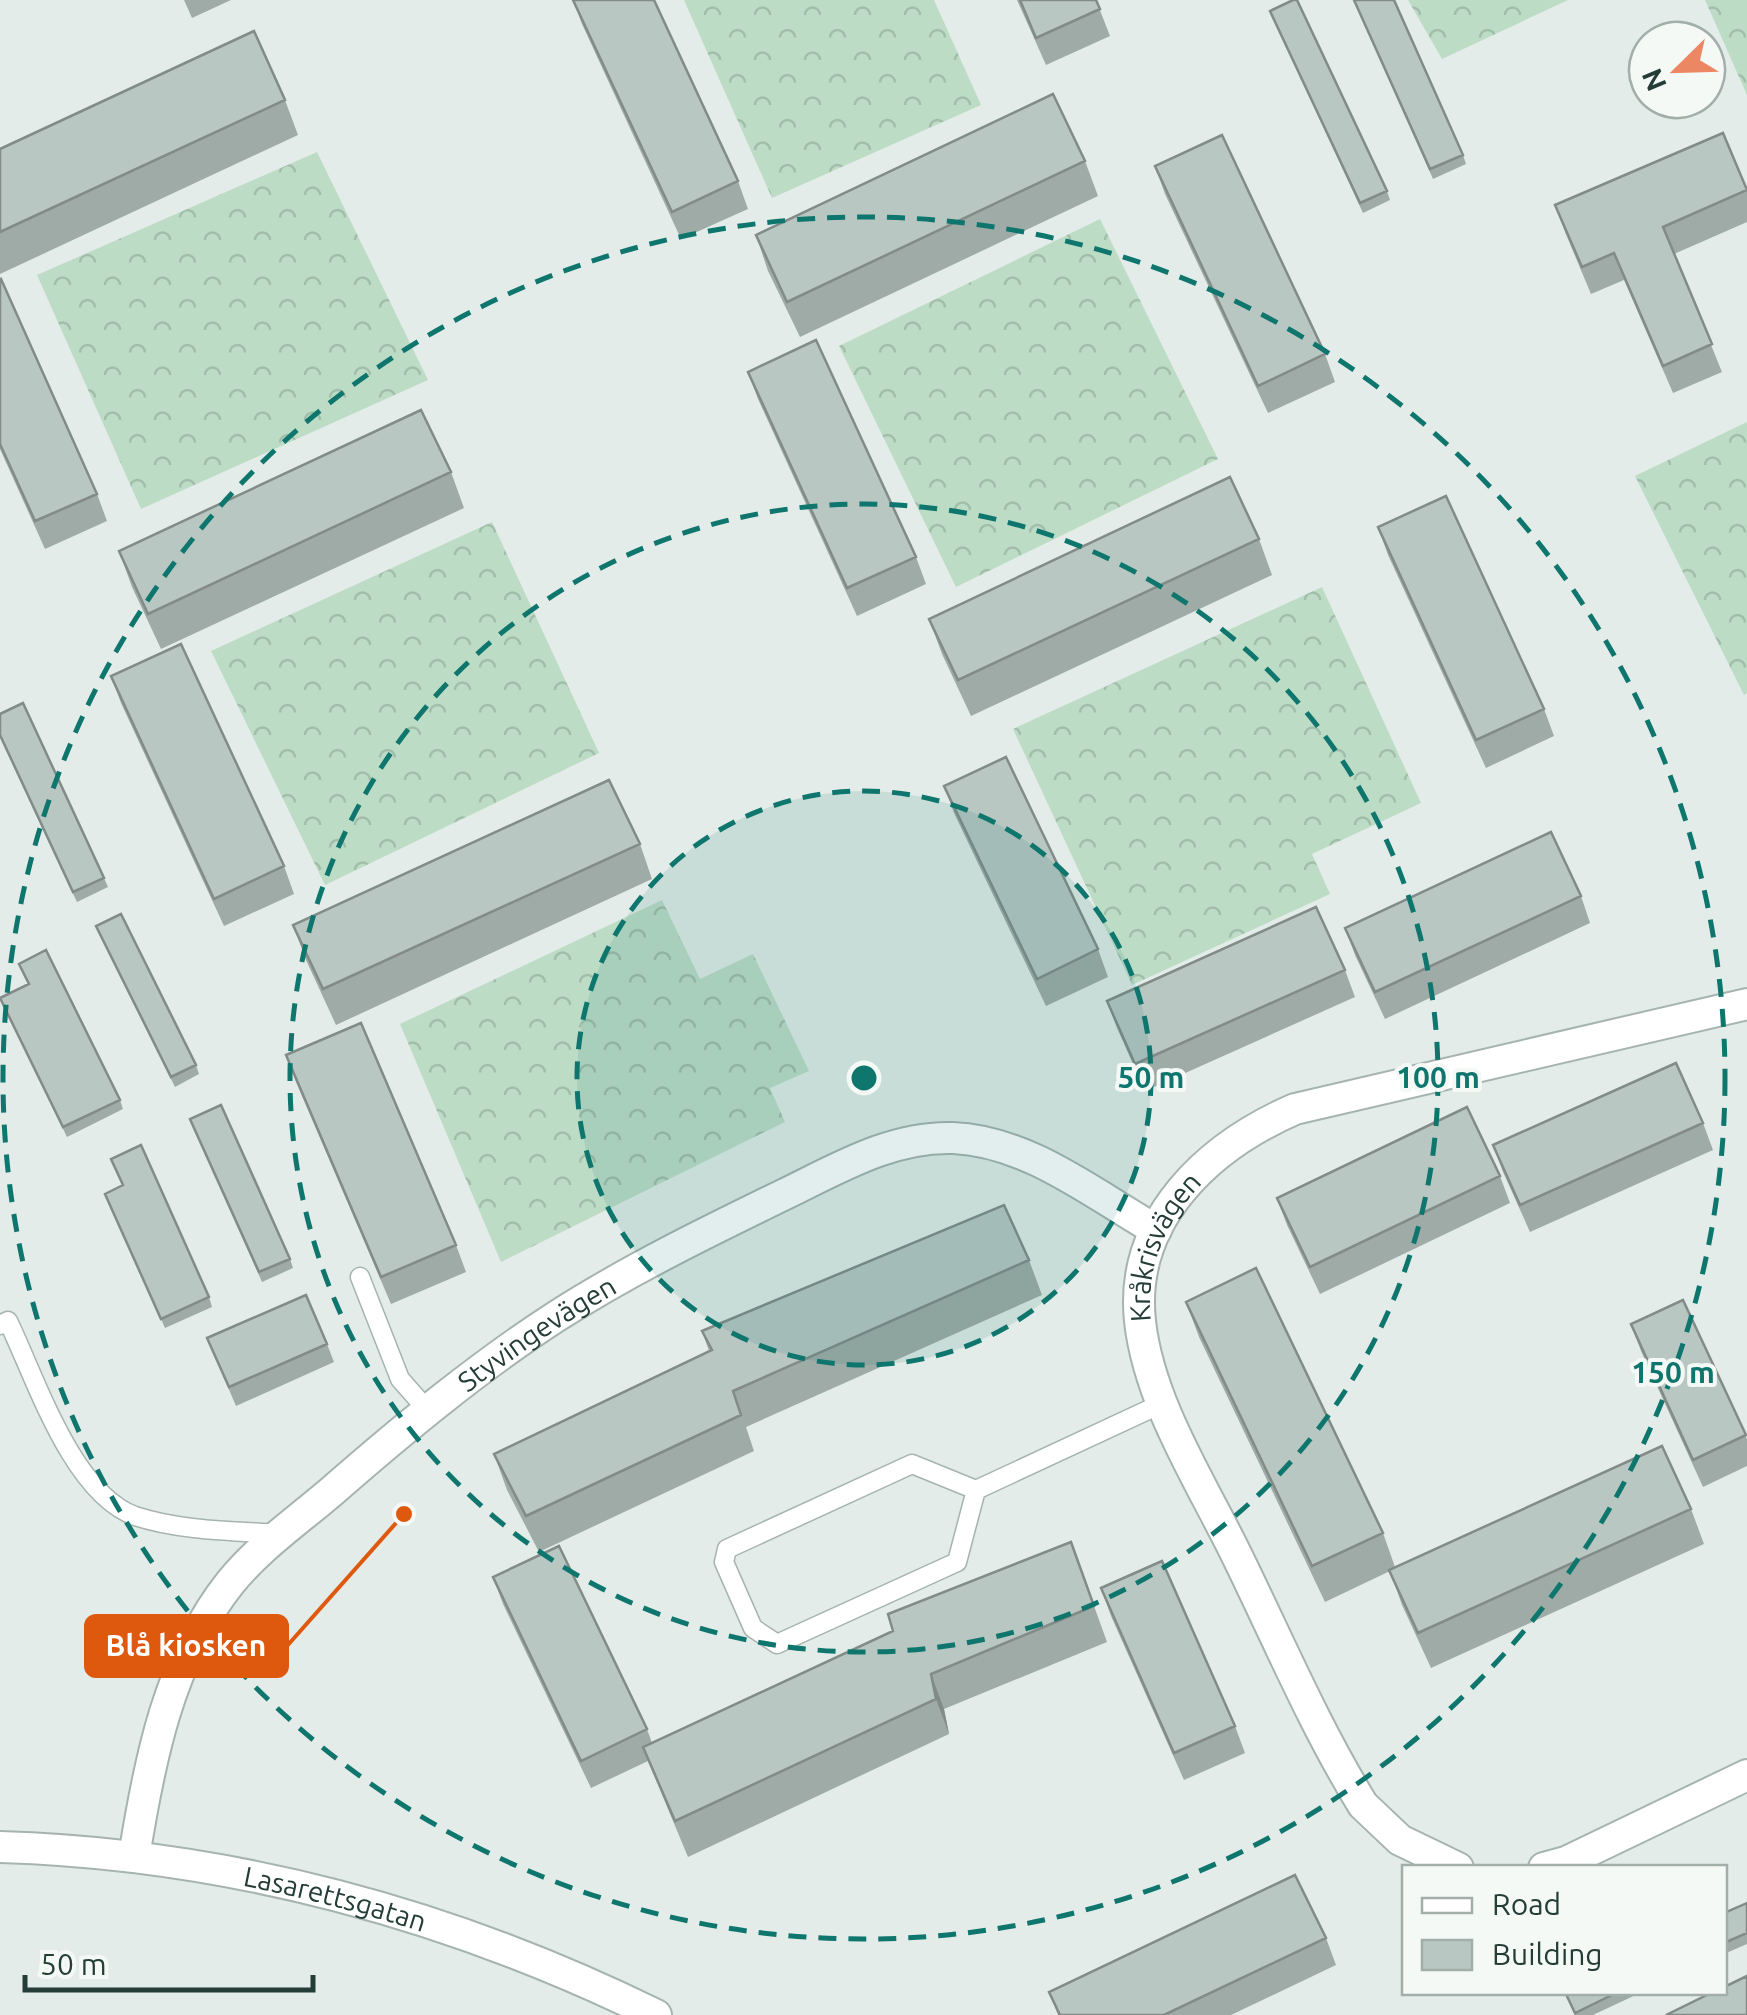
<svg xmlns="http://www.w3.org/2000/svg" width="1747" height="2015" viewBox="0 0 1747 2015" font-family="Ubuntu,sans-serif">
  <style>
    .forest { fill: url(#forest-crowns) }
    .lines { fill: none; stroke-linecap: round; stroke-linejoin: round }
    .service-casing { stroke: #a6b4af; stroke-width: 21 }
    .minor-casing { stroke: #a6b4af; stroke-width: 34 }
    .tertiary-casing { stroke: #a6b4af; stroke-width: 34 }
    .service { stroke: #fff; stroke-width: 18 }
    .minor { stroke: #fff; stroke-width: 30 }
    .tertiary { stroke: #fff; stroke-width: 30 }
    .wall { fill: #9faba7 }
    .shaded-wall { fill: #828b88 }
    .building { fill: #b9c7c2; stroke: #828b88; stroke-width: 2.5 }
    .ring { fill: none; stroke: #0f766e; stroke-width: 5; stroke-dasharray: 18 12 }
    .labels { text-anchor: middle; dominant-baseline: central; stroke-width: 8; stroke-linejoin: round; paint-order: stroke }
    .street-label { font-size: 28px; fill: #243d37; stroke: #f4f9f6 }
    .centre { fill: #0f766e; stroke: #f4f9f6; stroke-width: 5 }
    .ring-label { font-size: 30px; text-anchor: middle; font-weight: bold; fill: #0f766e; stroke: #f4f9f6; stroke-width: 8; stroke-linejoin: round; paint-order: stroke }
    .leader { fill: none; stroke: #de580e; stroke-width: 4 }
    .callout-dot { fill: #de580e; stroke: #f4f9f6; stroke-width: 4 }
    .callout { fill: #de580e; stroke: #de580e; stroke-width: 4 }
    .callout-label { font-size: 30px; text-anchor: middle; font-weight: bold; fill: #fff }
  </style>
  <defs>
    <pattern id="forest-crowns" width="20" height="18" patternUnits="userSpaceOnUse" patternTransform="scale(2.5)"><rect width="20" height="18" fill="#bddcc6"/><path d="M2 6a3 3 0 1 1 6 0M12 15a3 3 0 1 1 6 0" fill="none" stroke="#a2beab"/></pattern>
  </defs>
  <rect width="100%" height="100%" fill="#e3ece8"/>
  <path class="forest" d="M684 0H934L981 105 772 198Z
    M1408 0H1568L1442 59Z
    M1705 0H1747V95Z
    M317 152 428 380 141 509 37 275Z
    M1100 219 1218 459 956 587 839 346Z
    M1747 422V693L1744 695 1635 476Z
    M492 522 599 753 325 885 211 651Z
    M1322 587 1421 803 1312 854 1330 894 1132 985 1013 729Z
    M662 900 700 979 753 954 809 1071 770 1088 785 1122 501 1262 400 1024Z"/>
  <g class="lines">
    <g class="service-casing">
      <path id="service" d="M360 1277 400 1379 429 1412
        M0 1325 8 1321C36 1379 72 1493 135 1516 181 1531 233 1531 280 1534
        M976 1490 957 1562 777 1644 753 1628 724 1562 727 1549 912 1464 976 1490 1163 1403"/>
    </g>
    <g class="minor-casing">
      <g id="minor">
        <path id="s1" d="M134 1857C149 1762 169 1660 230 1583 258 1548 297 1521 331 1492 402 1430 478 1367 557 1316 629 1270 707 1232 783 1195 837 1169 891 1136 953 1138 1028 1141 1093 1194 1156 1230"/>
        <path id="s2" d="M1458 1868 1400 1840 1363 1805C1315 1727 1279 1642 1239 1560 1203 1485 1149 1404 1140 1321 1129 1218 1210 1146 1295 1109L1747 1004"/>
        <path d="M1544 1868 1566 1862 1747 1775"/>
      </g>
    </g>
    <g class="tertiary-casing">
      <g id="tertiary">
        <path id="s3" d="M0 1847C229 1854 451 1914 656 2015"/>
      </g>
    </g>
    <use href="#service" class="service"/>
    <use href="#minor" class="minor"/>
    <use href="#tertiary" class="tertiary"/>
  </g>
  <path class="wall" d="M184 0H231L192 18Z
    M573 0 738 181 748 209 681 239 582 24Z
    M1017 0H1096L1110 36 1046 65Z
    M1354 0 1463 155 1466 164 1433 179Z
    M1270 11 1387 191 1390 200 1363 213Z
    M285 100 298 135 0 274V149Z
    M1085 161 1098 196 800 337 768 271 756 235Z
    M1155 166 1325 354 1335 382 1268 413 1165 194Z
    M1747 190V222L1674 254 1722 372 1673 393 1624 280 1591 294 1565 232 1555 205Z
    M0 280 97 494 107 521 45 549 0 449Z
    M748 372 916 557 926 584 857 616 758 399Z
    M451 472 464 508 161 649 132 587 119 551Z
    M1378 527 1544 709 1554 736 1486 768 1388 555Z
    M1259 539 1272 575 971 716 942 654 929 619Z
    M111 676 284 866 294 894 224 926 121 703Z
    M0 714 104 878 108 887 77 902 0 737Z
    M944 786 1098 949 1108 977 1046 1006 954 813Z
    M640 844 652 879 336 1025 306 960 293 925Z
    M1581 896 1590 923 1385 1019 1355 955 1345 928Z
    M96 926 196 1065 199 1074 175 1087Z
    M19 964 120 1100 123 1109 67 1137 0 998 28 984Z
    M1345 970 1355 997 1145 1091 1117 1028 1107 1001Z
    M286 1055 456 1245 466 1272 391 1304 296 1082Z
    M1703 1123 1713 1150 1530 1232 1503 1172 1493 1145Z
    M194 1128 290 1259 293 1268 262 1282Z
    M1500 1176 1510 1203 1320 1294 1287 1225 1277 1198Z
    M105 1194 209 1297 212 1307 165 1328Z
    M1029 1260 1042 1295 746 1427 754 1451 539 1552 507 1490 494 1454 709 1351 702 1331Z
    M1683 1300 1747 1439V1466L1703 1487 1641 1351 1631 1324Z
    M1186 1302 1383 1533 1395 1567 1691 1509 1704 1544 1431 1668 1402 1605 1390 1571 1325 1602 1199 1337Z
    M207 1338 327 1344 334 1362 236 1406Z
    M1071 1542 1107 1642 944 1709 949 1734 688 1857 648 1761 591 1788 503 1604 493 1577 647 1729 652 1743 893 1631Z
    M1101 1588 1235 1726 1245 1753 1184 1780 1111 1616Z
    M1747 1903V1944L1724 1954V1913Z
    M1326 1938 1336 1965 1231 2015H1058L1049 1992Z
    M1565 1992H1642L1593 2015H1575Z"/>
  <path class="shaded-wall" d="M931 1674 944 1709 949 1734 936 1699Z"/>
  <path class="building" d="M573 0H654L738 181 672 212Z
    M1020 0H1096L1100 9 1036 38Z
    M1293 0H1297L1387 191 1360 203 1270 11Z
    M1354 0H1394L1463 155 1430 169Z
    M254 31 285 100 0 232V149Z
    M1053 94 1085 161 787 302 756 235Z
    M1723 133 1747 190 1663 227 1712 344 1663 366 1614 253 1582 267 1555 205Z
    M1222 135 1325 354 1258 386 1155 166Z
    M1 279 97 494 35 521 0 444V280Z
    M816 340 916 557 847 588 748 372Z
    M421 410 451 472 148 614 119 551Z
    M1230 477 1259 539 958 680 929 619Z
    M1446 496 1544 709 1476 740 1378 527Z
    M181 644 284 866 214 899 111 676Z
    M23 703 104 878 73 892 0 735V714Z
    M1006 757 1098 949 1037 979 944 786Z
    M609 780 640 844 323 989 293 925Z
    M1551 832 1581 896 1375 992 1345 928Z
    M1316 907 1345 970 1135 1064 1107 1001Z
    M121 914 196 1065 171 1077 96 926Z
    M46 950 120 1100 63 1127 0 998 29 984 19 964Z
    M361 1023 456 1245 381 1277 286 1055Z
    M1676 1063 1703 1123 1520 1205 1493 1145Z
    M221 1105 290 1259 259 1272 190 1119Z
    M1467 1107 1500 1176 1310 1267 1277 1198Z
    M141 1145 209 1297 161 1319 105 1194 123 1185 111 1159Z
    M1004 1205 1029 1260 733 1391 741 1415 526 1516 494 1454 712 1350 702 1331Z
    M1256 1268 1383 1533 1312 1566 1186 1302Z
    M306 1295 327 1344 229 1387 207 1338Z
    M1683 1300 1746 1435 1693 1460 1631 1324Z
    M1662 1446 1691 1509 1418 1633 1389 1570Z
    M1071 1542 1094 1606 931 1674 936 1699 675 1821 643 1747 893 1631 888 1614Z
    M559 1546 647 1729 581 1761 493 1577Z
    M1162 1561 1235 1726 1174 1753 1101 1588Z
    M1295 1875 1326 1938 1164 2015H1060L1049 1992Z
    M1747 1903V1933L1724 1943V1913Z
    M1747 1976V2015H1666L1713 1992H1724V1987Z
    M1565 1992H1618L1575 2013Z"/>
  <circle cx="864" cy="1078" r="287" fill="#0f766e" fill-opacity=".12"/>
  <g class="ring">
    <circle cx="864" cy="1078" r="287"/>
    <circle cx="864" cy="1078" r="574"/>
    <circle cx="864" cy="1078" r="861"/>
  </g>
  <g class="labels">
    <g class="street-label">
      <text stroke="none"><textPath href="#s2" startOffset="730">Kråkrisvägen</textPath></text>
      <text stroke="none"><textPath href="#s1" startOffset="690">Styvingevägen</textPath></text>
      <text stroke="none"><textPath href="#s3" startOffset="340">Lasarettsgatan</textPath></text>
    </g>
  </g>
  <circle cx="864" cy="1078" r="15" class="centre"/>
  <g class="ring-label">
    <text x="1151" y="1088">50 m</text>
    <text x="1438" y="1088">100 m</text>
    <text x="1673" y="1383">150 m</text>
  </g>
  <path class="leader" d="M404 1514L287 1646"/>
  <circle class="callout-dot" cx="404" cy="1514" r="10"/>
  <rect class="callout" x="86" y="1616" width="201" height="60" rx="10"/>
  <g class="callout-label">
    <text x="186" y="1656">Blå kiosken</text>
  </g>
  <rect x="1402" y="1865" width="325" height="130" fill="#f4f9f6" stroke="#a1aeaa" stroke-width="2.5"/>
  <rect x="1422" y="1898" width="50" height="15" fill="#ffffff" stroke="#a1aeaa" stroke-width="2.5"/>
  <text x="1492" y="1915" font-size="30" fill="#243d37">Road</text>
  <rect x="1422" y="1940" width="50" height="30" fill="#b9c7c2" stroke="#a1aeaa" stroke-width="2.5"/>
  <text x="1492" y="1965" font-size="30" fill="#243d37">Building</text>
  <g transform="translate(1677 70) rotate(247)"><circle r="48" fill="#f4f9f6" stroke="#a1aeaa" stroke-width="2.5"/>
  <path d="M0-8L18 38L0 25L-18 38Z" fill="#eb8763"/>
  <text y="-15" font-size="28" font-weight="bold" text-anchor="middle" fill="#243d37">N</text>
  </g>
  <path d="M25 1975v15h288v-15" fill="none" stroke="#243d37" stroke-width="5"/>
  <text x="40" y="1975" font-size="30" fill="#243d37" stroke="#f4f9f6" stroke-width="8" paint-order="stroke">50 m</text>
</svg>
